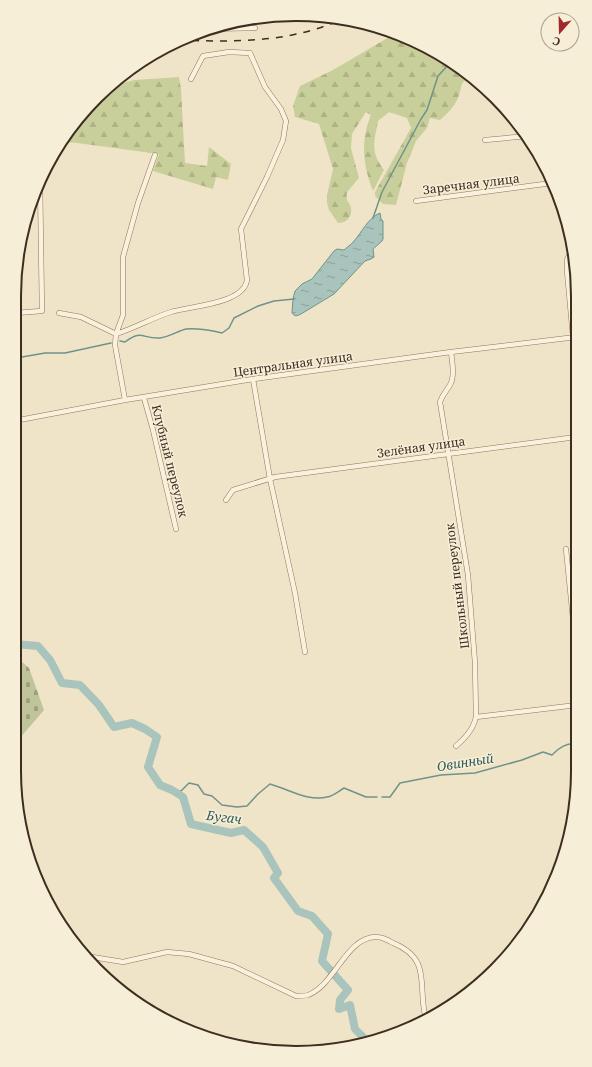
<svg xmlns="http://www.w3.org/2000/svg" width="592" height="1067" viewBox="0 0 592 1067" font-family="'Noto Serif',serif">
  <style>
    .forest { fill: url(#forest-firs) }
    .cemetery { fill: url(#cemetery-stones) }
    .water { fill: url(#water-ripples); stroke: #6f938a }
    .lines { fill: none; stroke-linecap: round; stroke-linejoin: round }
    .stream { stroke: #6f938a; stroke-width: 1.5 }
    .river { stroke: #a9c4bc; stroke-width: 8 }
    .minor-casing { stroke: #8d765c; stroke-width: 5.5 }
    .minor { stroke: #faf1dc; stroke-width: 4.5 }
    .rail { stroke: #3d2e20; stroke-width: 1.5; stroke-dasharray: 7 7; stroke-linecap: butt }
    .labels { text-anchor: middle; dominant-baseline: central; stroke-width: 3; stroke-linejoin: round; paint-order: stroke }
    .street-label { font-size: 12px; fill: #3d2e20; stroke: #f7eed8 }
    .water-label { font-size: 13px; font-style: italic; fill: #2f5d5a; stroke: #f7eed8 }
    .rim { fill: none; stroke: #3d2e20; stroke-width: 2 }
  </style>
  <defs>
    <pattern id="forest-firs" width="22" height="20" patternUnits="userSpaceOnUse"><rect width="22" height="20" fill="#c9cf9b"/><path d="M5 1l3.5 6h-7zM16 11l3.5 6h-7z" fill="#aeb285"/></pattern>
    <pattern id="cemetery-stones" width="16" height="16" patternUnits="userSpaceOnUse"><rect width="16" height="16" fill="#bfc49a"/><path d="M2 7V4a2 2 0 0 1 4 0v3zM10 15v-3a2 2 0 0 1 4 0v3z" fill="#9ca07d"/></pattern>
    <pattern id="water-ripples" width="26" height="14" patternUnits="userSpaceOnUse"><rect width="26" height="14" fill="#a9c4bc"/><path d="M2 4q2-2 4 0t4 0M15 11q2-2 4 0t4 0" fill="none" stroke="#8ba098"/></pattern>
  </defs>
  <rect width="100%" height="100%" fill="#f0e4c8"/>
  <path class="forest" d="M396 33 425 46 435 56 438 53 470 77C458 84 463 87 458 98 454 107 447 114 440 120L430 118 427 128 416 141 407 163 396 205 383 204 375 196V192L411 128 407 118 389 112 378 121C374 143 370 151 384 170L373 191C363 166 360 140 371 115L366 112 352 134 351 148 359 178 347 192C347 195 346 197 347 199 347 202 349 202 350 205 354 214 348 223 338 223L329 210 327 203V195L333 169 319 124 295 117 293 106 300 86 333 70Z
    M179 77 181 89 185 163 207 166 209 147 231 164 228 180 216 177 213 189 153 171 159 154 62 141 84 110 110 86 135 80Z"/>
  <path class="cemetery" d="M14 661H21L29 668 44 710 14 745Z"/>
  <path class="water" d="M380 213 381 219 383 221V239L382 241 373 249 374 257 371 259 365 261 334 294 301 314C297 316 295 317 292 313L293 299 295 291 302 284 312 279 334 251 337 249 344 250C347 247 351 245 354 241 362 232 368 218 380 213Z"/>
  <g class="lines">
    <path class="stream" d="M373 218 382 192 421 119 427 110 438 76 451 62
      M120 341 125 342C142 329 142 339 160 338 169 337 180 330 186 329 199 328 209 330 222 333L229 328 234 318 258 306 274 301 294 299
      M14 360 22 357 45 353H65L111 343
      M172 790 181 791 189 783 198 785 204 794 212 796 222 805 237 807 247 806 258 794 270 784C288 789 309 802 327 797 333 796 339 791 344 788L366 797H377
      M382 797H390L400 783 441 775 475 773 522 760 543 752 552 755C560 747 566 743 577 744"/>
    <path class="river" d="M14 644 38 646 50 660 62 683 80 685 99 705 114 727 132 723 145 729 157 737 148 767 160 785 172 790 183 797 191 824 231 833 244 830 263 847 278 873 274 878 298 911 312 916 328 934 322 961 348 990 340 1000 339 1009 350 1005 355 1029 366 1040"/>
    <g class="minor-casing">
      <path id="minor" d="M209 29 255 28
        M485 140 528 136
        M416 201 552 183
        M573 247 567 260V271L573 337
        M15 313 42 311 40 180
        M59 313 81 317 116 334C135 328 152 318 171 312 190 306 244 304 247 280L241 229 267 177 283 140 286 121 281 109 265 87 250 53 229 52 203 56 191 79
        M451 352C452 361 455 374 451 383 448 390 443 393 440 402L468 575 475 663 476 717
        M253 379 270 479 295 593 305 652
        M144 398 153 430 176 529
        M125 400 115 345 116 334 123 315V257L138 203 155 155
        M14 421 125 400 253 379 451 352 576 337
        M226 500 233 490 275 477 576 437
        M566 549 577 659
        M456 746C465 738 473 730 476 717L577 705
        M86 956 123 962 167 952 189 954 233 966 296 996C300 996 305 996 308 995 335 985 346 937 376 937 381 937 388 940 393 943 403 947 413 953 418 964 425 980 420 1001 426 1018"/>
    </g>
    <use href="#minor" class="minor"/>
    <path class="rail" d="M178 40C235 42 290 43 342 19"/>
  </g>
  <g class="labels">
    <g class="street-label">
      <text transform="translate(471 184) rotate(-7)">Заречная улица</text>
      <text transform="translate(293 364) rotate(-8)">Центральная улица</text>
      <text transform="translate(421 447) rotate(-8)">Зелёная улица</text>
      <text transform="translate(170 461) rotate(76)">Клубный переулок</text>
      <text transform="translate(457 586) rotate(-97)">Школьный переулок</text>
    </g>
    <g class="water-label">
      <text transform="translate(465 762) rotate(-9)">Овинный</text>
      <text transform="translate(224 817) rotate(7)">Бугач</text>
    </g>
  </g>
  <path d="M0 0H592V1067H0ZM296 21H296A275 275 0 0 1 571 296V771A275 275 0 0 1 296 1046H296A275 275 0 0 1 21 771V296A275 275 0 0 1 296 21Z" fill="#f7eed8" fill-rule="evenodd"/>
  <path class="rim" d="M296 21H296A275 275 0 0 1 571 296V771A275 275 0 0 1 296 1046H296A275 275 0 0 1 21 771V296A275 275 0 0 1 296 21Z"/>
  <g transform="translate(560 32) rotate(200)"><circle r="19" fill="#f7eed8" stroke="#ada18e"/>
  <path d="M0-3L7 15L0 10L-7 15Z" fill="#9e2a2b"/>
  <text y="-6" font-size="11" font-weight="bold" text-anchor="middle" fill="#3d2e20">С</text>
  </g>
</svg>
